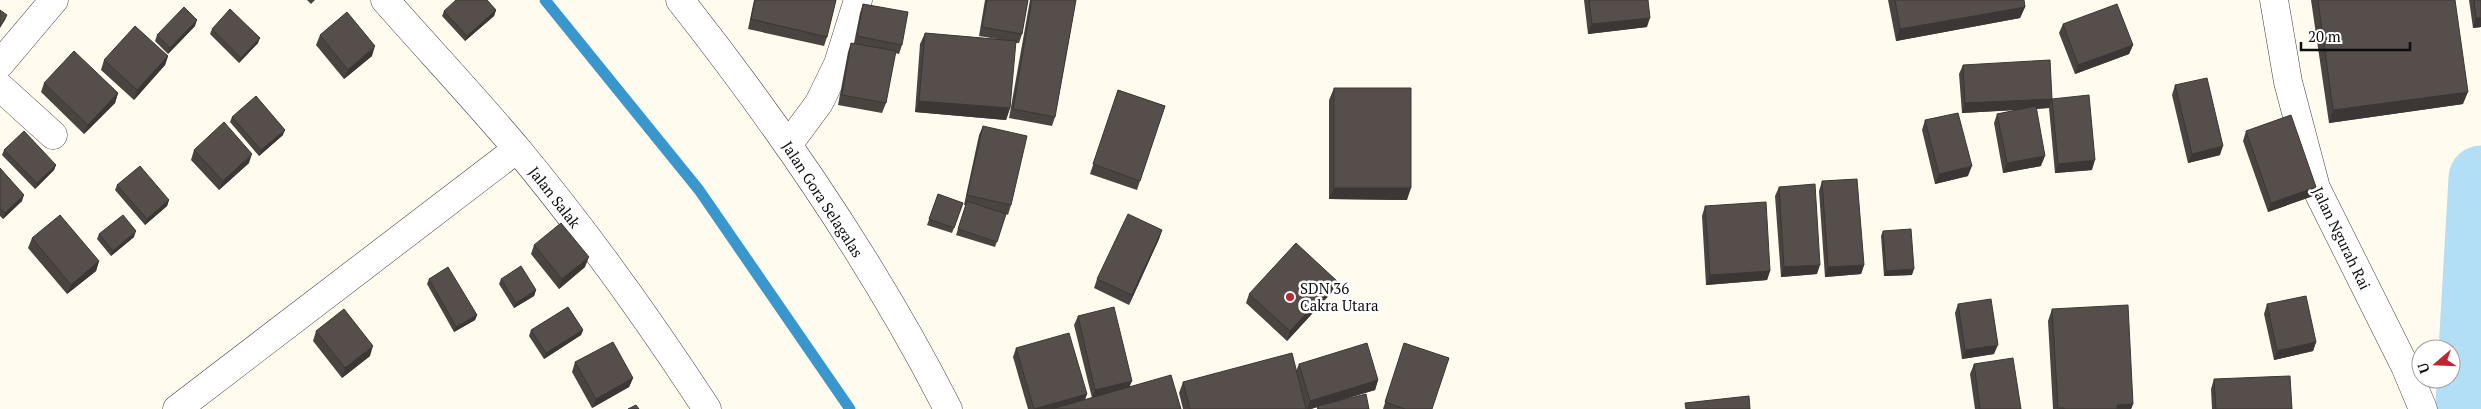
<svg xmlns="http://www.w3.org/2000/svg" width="2481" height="409" viewBox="0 0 2481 409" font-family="'PT Serif',serif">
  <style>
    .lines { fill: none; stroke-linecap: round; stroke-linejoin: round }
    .stream { stroke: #3a97cd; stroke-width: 11 }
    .river { stroke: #b3dff6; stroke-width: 65 }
    .minor-casing { stroke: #414141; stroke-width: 29 }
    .minor { stroke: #fff; stroke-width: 28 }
    .wall { fill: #4a4340 }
    .shaded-wall { fill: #3c3734 }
    .building { fill: #564e4a; stroke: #3c3734 }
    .poi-dot { fill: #be2632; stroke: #fff; stroke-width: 2 }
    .labels { text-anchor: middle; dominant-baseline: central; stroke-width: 5; stroke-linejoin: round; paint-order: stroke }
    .street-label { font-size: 15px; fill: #0e0e0e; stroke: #fff }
    .poi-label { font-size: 15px; fill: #0e0e0e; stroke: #fff; text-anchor: start }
  </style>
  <rect width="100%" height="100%" fill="#fffbef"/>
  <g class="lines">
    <path class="stream" d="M545 0 699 190 850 409"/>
    <path class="river" d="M2470 409 2468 403 2481 178"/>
    <g class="minor-casing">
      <path id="minor" d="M385 0C429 50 475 99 518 150 586 232 649 320 707 409
        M680 0C781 128 874 264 948 409
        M2274 0 2288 82 2316 188 2405 366 2423 409
        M0 64 54 0
        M0 87 53 135
        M788 145 819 103 838 64 858 0
        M177 409 517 149"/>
    </g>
    <use href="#minor" class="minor"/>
  </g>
  <path class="wall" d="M307 0H315L311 4Z
    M754 0H836L827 37 824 46 748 29Z
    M985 0H1028L1022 34 1019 43H1015L1010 108 1006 120 915 112 920 44 925 33 997 39 979 36Z
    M1030 0H1076L1055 117 1052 126 1009 118Z
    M1584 0H1648L1647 27 1588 34Z
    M1888 0H2024L2025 7 2020 18 1896 41Z
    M2311 0H2455L2463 104 2329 123Z
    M2469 0H2481V27L2473 28Z
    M863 4 902 45 899 54 895 53 886 103 882 113 838 105 848 52 851 43H854L860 13Z
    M496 10 494 16 465 41 442 16 444 11Z
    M2063 24 2133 45 2129 54 2075 74 2059 33Z
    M195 26 168 54 155 41 157 35Z
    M212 29 258 43 239 63 210 34Z
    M320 35 372 56 344 79 316 45Z
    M168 56 165 65 134 100 101 70 104 60Z
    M1963 65 2052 99 2092 170 2055 173 2049 108 2036 109 2041 166 2003 173 1994 123 1997 114 2018 110 1962 113 1959 74Z
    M44 83 118 93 115 103 84 134 41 92Z
    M2175 85 2220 155 2188 163 2172 95Z
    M1334 88 1407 200 1329 199V100Z
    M1118 90 1165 106 1137 190 1090 174Z
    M232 117 283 135 259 156 230 122Z
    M1925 120 1968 176 1935 184 1922 130Z
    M983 126 1011 205 1008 215 1006 214 995 247 956 235 966 205H964L979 135Z
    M2246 131 2316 187 2313 196 2268 212 2243 141Z
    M4 150 56 165 54 170 35 189 2 155Z
    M194 150 249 163 219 190 191 160Z
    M0 168 22 201 3 219 0 216Z
    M1822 181 1864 265 1861 274 1825 277 1819 191Z
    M117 185 169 200 167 206 145 225 115 190Z
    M1779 187 1817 274 1781 277 1775 196Z
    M938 194 963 203 952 233 927 225Z
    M1705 206 1770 271 1767 280 1706 285 1702 216Z
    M1162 230 1159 239 1129 305 1094 288 1097 279Z
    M1883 231 1912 275 1884 276 1881 236Z
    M99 234 134 237 111 256 97 239Z
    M32 238 99 261 96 271 67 294 28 248Z
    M534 245 585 267 559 289 531 254Z
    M429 279 477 315 475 320 454 332 427 284Z
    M501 279 536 290 534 296 514 308 499 284Z
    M1333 291 1287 341 1246 303 1249 294Z
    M1958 304 1994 354 1962 359 1955 313Z
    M2267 304 2316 342 2313 351 2274 360 2264 314Z
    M2052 309 2133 404 2131 409H2053L2048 321Z
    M1078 316 1130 386 1181 409H1028L1013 357 1016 348 1087 394 1085 400 1092 398 1074 325Z
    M531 330H583L581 335 544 359 529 336Z
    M316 331 370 356 342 378 313 341Z
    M1401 353 1432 409H1383Z
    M575 362 633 378 629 387 592 408 572 372Z
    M1299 364 1378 380 1375 390 1338 401 1369 409H1317V407L1311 409H1183L1179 393 1183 382 1296 371Z
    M1974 364 2021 409H1975L1970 374Z
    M2214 379 2292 409H2212L2211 389Z"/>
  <path class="shaded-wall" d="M2025 7 2020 18 1896 41 1900 29Z
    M496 10 494 16 465 41 467 36Z
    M7 15 5 20 0 28V26Z
    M1650 18 1647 27 1588 34 1592 24Z
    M2476 18H2481V27L2473 28Z
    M197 20 195 26 168 54 170 48Z
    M260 38 258 43 239 63 241 58Z
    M2133 45 2129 54 2075 74 2078 65Z
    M375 46 372 56 344 79 348 70Z
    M168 56 165 65 134 100 137 90Z
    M2468 92 2463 104 2329 123 2333 110Z
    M118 93 115 103 84 134 88 125Z
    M2052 99 2049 108 1962 113 1965 103Z
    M919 101 1010 108 1006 120 915 112Z
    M285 130 283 135 259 156 261 150Z
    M2223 146 2220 155 2188 163 2192 154Z
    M252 154 249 163 219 190 223 181Z
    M2045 156 2041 166 2003 173 2007 163Z
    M2095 160 2092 170 2055 173 2058 164Z
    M56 165 54 170 35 189 37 183Z
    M1972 166 1968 176 1935 184 1939 174Z
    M2316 187 2313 196 2268 212 2271 203Z
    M1334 188H1411L1407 200 1329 199Z
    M24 195 22 201 3 219 5 213Z
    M169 200 167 206 145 225 147 219Z
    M1162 230 1159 239 1129 305 1132 295Z
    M136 231 134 237 111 256 113 251Z
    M589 257 585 267 559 289 562 279Z
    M99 261 96 271 67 294 71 285Z
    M1820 265 1817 274 1781 277 1784 267Z
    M1864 265 1861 274 1825 277 1828 267Z
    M1914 269 1912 275 1884 276 1886 271Z
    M1770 271 1767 280 1706 285 1710 275Z
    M1337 281 1333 291 1287 341 1290 331Z
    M536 290 534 296 514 308 516 303Z
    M477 315 475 320 454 332 456 327Z
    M583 330 581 335 544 359 546 353Z
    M2316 342 2313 351 2274 360 2277 351Z
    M1998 345 1994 354 1962 359 1965 350Z
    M373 346 370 356 342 378 345 368Z
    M633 378 629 387 592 408 596 399Z
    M1378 380 1375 390 1311 409H1307L1310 401Z
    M1132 381 1128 390 1092 399 1095 390Z
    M1087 394 1083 403 1064 409H1034Z
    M2133 404 2131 409H2115L2117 405Z"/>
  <path class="building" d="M456 0H487L496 10 467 36 444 11Z
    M755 0H836L827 37 751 19Z
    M987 0H1028L1022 34 982 27Z
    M1032 0H1076L1055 117 1013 109Z
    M1589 0H1648L1650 18 1592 24Z
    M1895 0H2024L2025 7 1900 29Z
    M2318 0H2455L2468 92 2333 110Z
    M2474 0H2481V18H2476Z
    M863 4 908 12 902 45 857 36Z
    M2117 4 2133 45 2078 65 2063 24Z
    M184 7 197 20 170 48 157 35Z
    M230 9 260 38 241 58 212 29Z
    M0 10 7 15 0 26Z
    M347 12 375 46 348 70 320 35Z
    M135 26 168 56 137 90 104 60Z
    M925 33 1016 41 1010 108 919 101Z
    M851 43 896 51 886 103 842 95Z
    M74 51 118 93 88 125 44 83Z
    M2050 60 2052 99 1965 103 1963 65Z
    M2207 78 2223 146 2192 154 2175 85Z
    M1334 88H1411V188H1334Z
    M1118 90 1165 106 1140 181 1093 164Z
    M2089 95 2095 160 2058 164 2052 99Z
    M256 96 285 130 261 150 232 117Z
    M2036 106 2045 156 2007 163 1997 114Z
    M1958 113 1972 166 1939 174 1925 120Z
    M2291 115 2316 187 2271 203 2246 131Z
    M224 122 252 154 223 181 194 150Z
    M983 126 1027 136 1011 205 967 195Z
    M24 131 56 165 37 183 4 150Z
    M140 166 169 200 147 219 117 185Z
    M0 168 24 195 5 213 0 208Z
    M1857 179 1864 265 1828 267 1822 181Z
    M1815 184 1820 265 1784 267 1779 187Z
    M938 194 963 203 954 228 929 219Z
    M967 201 1006 214 997 242 958 229Z
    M1766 202 1770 271 1710 275 1705 206Z
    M1128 214 1162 230 1132 295 1097 279Z
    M60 215 99 261 71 285 32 238Z
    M123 215 136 231 113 251 99 234Z
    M561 223 589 257 562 279 534 245Z
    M1911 229 1914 269 1886 271 1883 231Z
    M1296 243 1337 281 1290 331 1249 294Z
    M521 266 536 290 516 303 501 279Z
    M448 267 477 315 456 327 429 279Z
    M2306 296 2316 342 2277 351 2267 304Z
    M1991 299 1998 345 1965 350 1958 304Z
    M2128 305 2133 404 2117 405V409H2064V408H2058L2052 309Z
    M568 307 583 330 546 353 531 330Z
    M1114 307 1132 381 1095 390 1078 316Z
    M344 309 373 346 345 368 316 331Z
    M1069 333 1087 394 1034 409 1016 348Z
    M613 342 633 378 596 399 575 362Z
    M1367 343 1378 380 1310 401 1299 364Z
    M1404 343 1449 358 1432 409H1405L1385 402Z
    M1292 353 1306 409H1190L1183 382Z
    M2013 358 2021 409H1980L1974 364Z
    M1171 375 1181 409H1052Z
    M2290 376 2292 409H2216L2214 379Z
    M1366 394 1369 409H1319L1318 406Z
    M1749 396 1750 409H1686L1685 403Z
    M636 405 639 409H628Z"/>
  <circle class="poi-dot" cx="1290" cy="297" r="5"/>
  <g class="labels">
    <g class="street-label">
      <text transform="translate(555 197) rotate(52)">Jalan Salak</text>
      <text transform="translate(823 199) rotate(57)">Jalan Gora Selagalas</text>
      <text transform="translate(2342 238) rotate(64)">Jalan Ngurah Rai</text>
    </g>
    <g class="poi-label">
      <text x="1300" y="288">SDN 36<tspan x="1300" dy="17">Cakra Utara</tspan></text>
    </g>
  </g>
  <g transform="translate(2436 364) rotate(251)"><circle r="24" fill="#ffffff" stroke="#9f9f9f"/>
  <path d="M0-4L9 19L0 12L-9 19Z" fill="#be2632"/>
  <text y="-8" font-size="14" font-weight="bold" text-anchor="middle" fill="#0e0e0e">U</text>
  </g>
  <path d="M2301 42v8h109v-8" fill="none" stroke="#0e0e0e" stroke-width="2.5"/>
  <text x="2308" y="42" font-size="15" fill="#0e0e0e" stroke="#ffffff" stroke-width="4" paint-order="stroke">20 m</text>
</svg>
